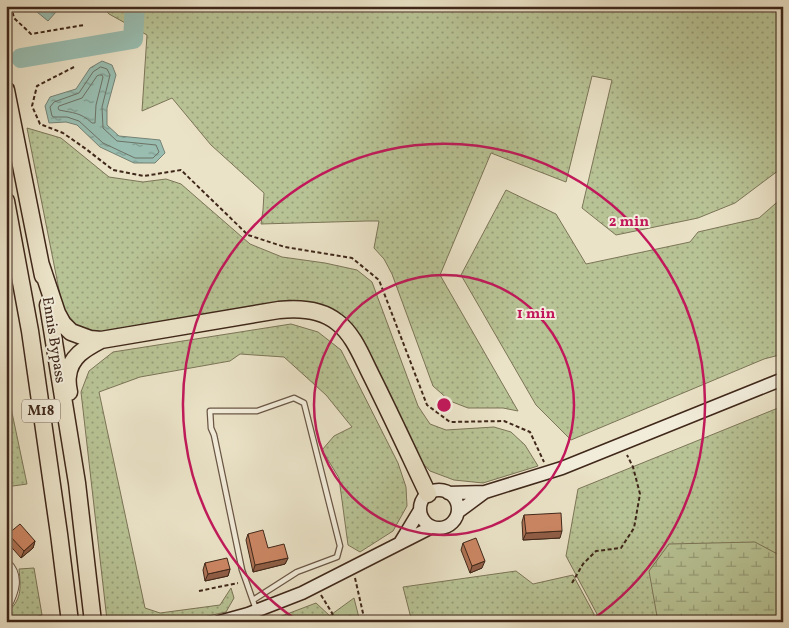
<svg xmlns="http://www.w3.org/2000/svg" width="789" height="628" viewBox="0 0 789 628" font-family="Vollkorn,serif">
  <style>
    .grass { fill: url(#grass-dots); stroke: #7c7558 }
    .forest { fill: url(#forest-firs); stroke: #7c7558 }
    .wetland { fill: url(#wetland-marsh); stroke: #7c7558 }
    .water { fill: url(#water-ripples); stroke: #758275 }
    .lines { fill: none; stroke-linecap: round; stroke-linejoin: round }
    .shore { stroke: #6c7266; stroke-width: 1 }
    .river { stroke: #99beb1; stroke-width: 20 }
    .lane-casing { stroke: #6a5646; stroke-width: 7 }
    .street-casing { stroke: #6a5646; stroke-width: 11 }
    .secondary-casing { stroke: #3f271a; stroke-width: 15 }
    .highway-casing { stroke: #3f271a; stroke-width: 19 }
    .path { stroke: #3f271a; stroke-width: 2; stroke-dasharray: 4 2.5; stroke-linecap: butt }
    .lane { stroke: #f2eddb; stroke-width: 4.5 }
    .street { stroke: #f2eddb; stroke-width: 9 }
    .secondary { stroke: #f2eddb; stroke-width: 12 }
    .highway { stroke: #ebe3c8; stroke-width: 16 }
    .wall { fill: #b07456; stroke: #3f271a }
    .shaded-wall { fill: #905e46; stroke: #3f271a }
    .building { fill: #cd8764; stroke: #3f271a }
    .ring { fill: none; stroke: #c2185b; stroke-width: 2.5 }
    .labels { text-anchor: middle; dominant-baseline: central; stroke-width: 4; stroke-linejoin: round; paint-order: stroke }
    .shield { fill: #f2eddb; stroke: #756254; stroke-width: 1 }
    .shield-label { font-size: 14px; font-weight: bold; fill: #3f271a }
    .street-label { font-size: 15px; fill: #3f271a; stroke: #f2eddb }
    .centre { fill: #c2185b; stroke: #f2eddb; stroke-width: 2.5 }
    .ring-label { font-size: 15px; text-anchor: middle; font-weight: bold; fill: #c2185b; stroke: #f2eddb; stroke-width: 4; stroke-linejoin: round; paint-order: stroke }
  </style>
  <defs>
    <pattern id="grass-dots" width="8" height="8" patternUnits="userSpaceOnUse" patternTransform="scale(1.25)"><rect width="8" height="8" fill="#b8c395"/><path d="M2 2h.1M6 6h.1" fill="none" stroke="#979e79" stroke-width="1.8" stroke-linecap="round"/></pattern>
    <pattern id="forest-firs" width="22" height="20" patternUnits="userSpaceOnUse" patternTransform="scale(1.25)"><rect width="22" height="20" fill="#b8c395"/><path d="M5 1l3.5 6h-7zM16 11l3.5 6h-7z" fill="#979e79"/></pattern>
    <pattern id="wetland-marsh" width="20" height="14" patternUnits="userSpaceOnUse" patternTransform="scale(1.25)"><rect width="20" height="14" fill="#b8c395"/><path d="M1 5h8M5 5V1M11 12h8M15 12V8" fill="none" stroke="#979e79"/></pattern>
    <pattern id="water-ripples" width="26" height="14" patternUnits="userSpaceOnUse" patternTransform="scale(1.25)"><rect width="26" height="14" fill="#99beb1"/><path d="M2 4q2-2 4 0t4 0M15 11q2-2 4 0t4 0" fill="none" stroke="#7e9a8f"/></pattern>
  </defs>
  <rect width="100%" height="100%" fill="#ebe3c8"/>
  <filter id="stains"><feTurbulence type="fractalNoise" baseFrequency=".004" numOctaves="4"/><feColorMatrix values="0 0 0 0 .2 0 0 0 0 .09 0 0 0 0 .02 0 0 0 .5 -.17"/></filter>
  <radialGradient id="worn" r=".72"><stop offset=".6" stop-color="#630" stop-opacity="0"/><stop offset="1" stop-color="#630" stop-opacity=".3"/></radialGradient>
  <path class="grass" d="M105 6H783V167L735 203 698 218 616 235 582 208 612 80 592 76 566 182 491 153 440 275 518 411 503 408H468L450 401 433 386 392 274 384 259 374 248 379 221H367L261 224 263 210 264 193 211 145 172 98 142 111 147 35 109 14 104 9Z
    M27 128 61 138 109 177 143 182 166 179 181 184 250 244 282 257 325 263 357 270 372 282 418 406 430 424 446 430 494 427 511 432 525 445 538 466 483 483 454 480 430 471 416 456 348 324 331 309 310 303 289 300 100 334 77 325 63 310Z
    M506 190 556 214 586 264 690 242 698 232 759 218 783 197V354L764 359 571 440 536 405 461 275Z
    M291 324 318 332 341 350 398 463 406 487 407 506 393 531 360 552 348 545 339 478 322 450 334 436 352 427 326 395 284 357 240 354 230 361 140 377 99 392 145 608 160 613 220 605 231 588 234 598 226 612 181 622H120L107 620 81 392 89 371 113 352Z
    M6 384 27 484 6 487Z
    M783 406V622H596L597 614 566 556 578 489Z
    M34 568 42 615 16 622H6V614C22 599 21 590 19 569Z
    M516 571 533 584 573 575 594 614V622H412L403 587Z
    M316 603 330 616 321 622H266Z"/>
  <path class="forest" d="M354 598 360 622H321Z"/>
  <path class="wetland" d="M755 542 783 557V622H658L649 571 669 544Z"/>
  <path class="water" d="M36 6H55L56 12 48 21 37 12Z
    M102 61 112 65 116 75 107 108V125L119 136 160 140 165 153 155 163H134L100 147 77 125 66 122 49 123 45 106 50 97 76 89 90 68Z"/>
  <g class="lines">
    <path class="shore" d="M101 67 107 69 110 75 102 107 103 128 117 141 156 145 159 152 153 158H135L103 143 79 121 67 117H54L52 116 50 107 54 102 79 93 93 72Z
      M100 75H102L103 77 96 105 95 123H92C80 112 73 113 59 110L58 108 59 106 82 98 97 76Z"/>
    <path class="river" d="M21 58 133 39 135 6"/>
    <g class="lane-casing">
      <path id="lane" d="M253 600 297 572 337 557 340 546 304 403 294 398 257 411H210L211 428 214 435 242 570C247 583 251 596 256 609"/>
    </g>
    <g class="street-casing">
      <path id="street" d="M6 563C20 576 14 592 6 607"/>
    </g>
    <g class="secondary-casing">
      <path id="secondary" d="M420 509a19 19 0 1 1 38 0a19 19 0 1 1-38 0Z
        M448 493 485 492 562 468 783 379
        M458 512 485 492
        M400 543 420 510
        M219 622 248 614 302 593 432 527"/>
    </g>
    <g class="highway-casing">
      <path id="highway" d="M6 90 43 276
        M6 201 30 331 59 534 70 622
        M41 265 57 313 63 324 71 332 90 339 101 340 279 310C298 308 321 309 337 322 353 334 361 355 370 373 390 413 409 454 428 494
        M48 305 77 483 93 622
        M69 392C68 387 67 381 68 376 70 356 86 348 101 340"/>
    </g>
    <path class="path" d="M11 6 14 18 31 34 84 25
      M74 67 37 86 32 106 40 124 63 133 86 149 113 170 144 176 181 170 248 235 285 247 352 258 379 280 427 405 450 422 504 421 530 432 544 462
      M355 578 365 622
      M572 583 583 564 596 551 621 548 634 528 640 494 633 467 627 455
      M199 591 238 583
      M321 595 332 613 336 622"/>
    <use href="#lane" class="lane"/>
    <use href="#street" class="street"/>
    <use href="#secondary" class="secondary"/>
    <use href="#highway" class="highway"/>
  </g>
  <path class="wall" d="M524 515 560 538 523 540 522 522Z
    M8 534 35 541 33 548 21 558 6 541Z
    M248 534 268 548 288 558 285 564 253 572 246 540Z
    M463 543 482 568 470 573 461 550Z
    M205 563 230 569 228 576 205 581 203 570Z"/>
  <path class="shaded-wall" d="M562 531 560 538 523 540 526 533Z
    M35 541 33 548 21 558 24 551Z
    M288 558 285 564 253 572 255 565Z
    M485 561 482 568 470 573 472 566Z
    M230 569 228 576 205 581 208 574Z"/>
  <path class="building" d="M561 513 562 531 526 533 524 515Z
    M20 524 35 541 24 551 8 534Z
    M263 530 268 548 284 544 288 558 255 565 248 534Z
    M476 538 485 561 472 566 463 543Z
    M227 558 230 569 208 574 205 563Z
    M407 616 409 622H392Z"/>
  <g class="ring">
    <circle cx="444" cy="405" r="130"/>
    <path d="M298 621A261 261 0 1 1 590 621"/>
  </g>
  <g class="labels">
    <rect class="shield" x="22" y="399.5" width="38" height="23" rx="4"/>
    <g class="shield-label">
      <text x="41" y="411">M18</text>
    </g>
    <g class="street-label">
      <text transform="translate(53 340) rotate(81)">Ennis Bypass</text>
    </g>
  </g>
  <circle cx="444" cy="405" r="8" class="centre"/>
  <g class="ring-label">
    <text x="629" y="226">2 min</text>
    <text x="536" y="318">1 min</text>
  </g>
  <rect width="789" height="628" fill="none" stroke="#ebe3c8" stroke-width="25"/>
  <rect x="8" y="8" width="774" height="613" fill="none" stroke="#3f271a" stroke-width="2.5"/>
  <rect x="12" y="12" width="764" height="603" fill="none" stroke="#3f271a"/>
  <rect width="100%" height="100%" filter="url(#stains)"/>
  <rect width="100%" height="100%" fill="url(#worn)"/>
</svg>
